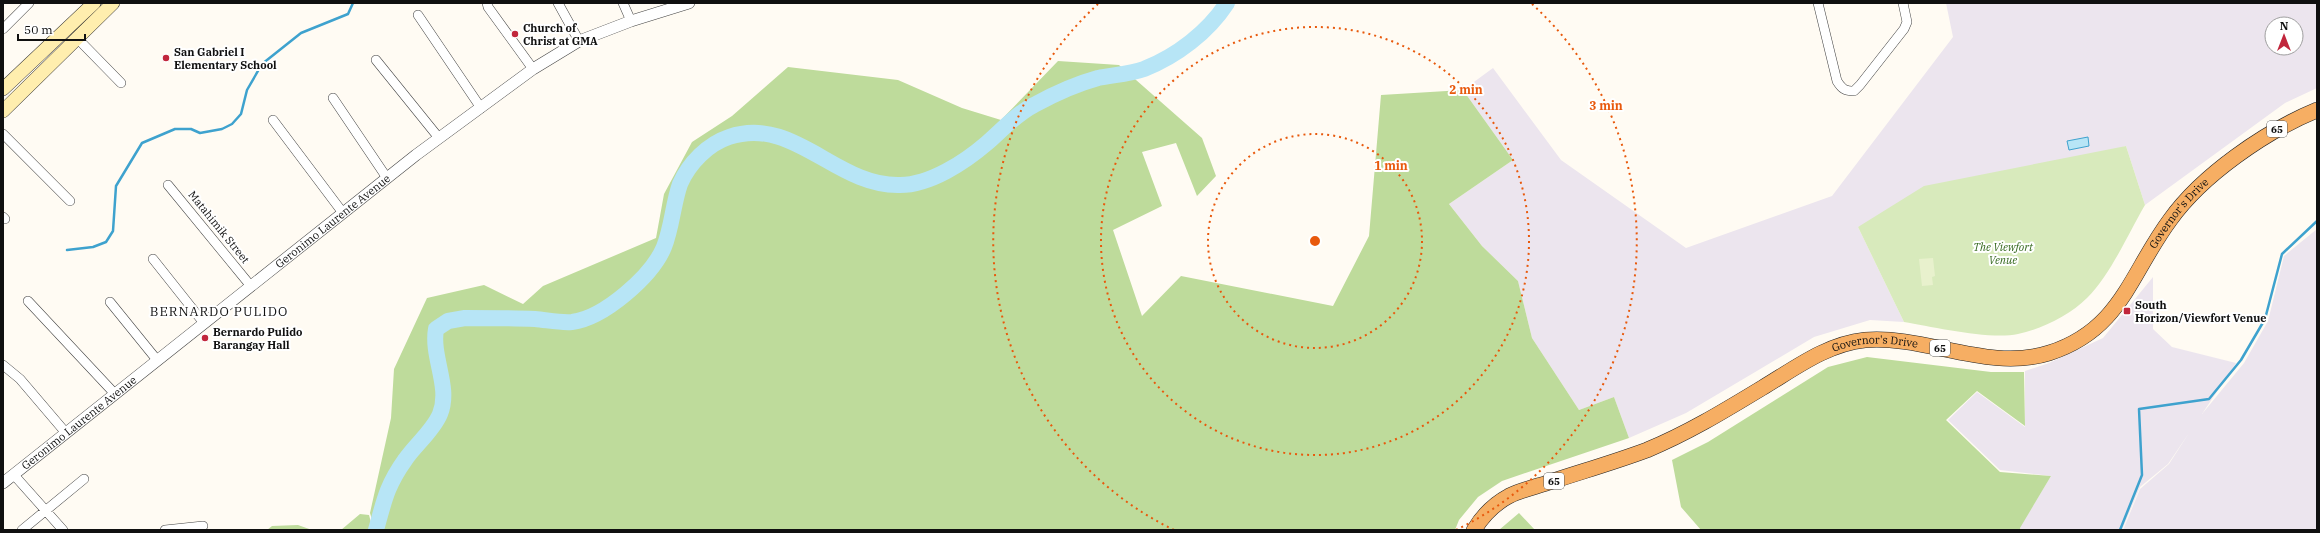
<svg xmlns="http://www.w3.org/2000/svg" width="2320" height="533" viewBox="0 0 2320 533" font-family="'IBM Plex Serif',serif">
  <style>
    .industrial { fill: #ece5ee; fill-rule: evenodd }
    .green { fill: #d8eabc }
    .forest { fill: #bedb9b }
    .pitch { fill: #e8f1cd }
    .water { fill: #b7e5f6; stroke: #3ea2ce }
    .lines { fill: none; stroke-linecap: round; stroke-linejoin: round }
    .stream { stroke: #3ea2ce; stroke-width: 2.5 }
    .river { stroke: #b7e5f6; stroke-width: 16 }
    .minor-casing { stroke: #434343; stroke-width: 10 }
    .tertiary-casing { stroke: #434343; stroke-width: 12 }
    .secondary-casing { stroke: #323232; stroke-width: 14 }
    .trunk-casing { stroke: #212121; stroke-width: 16 }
    .minor { stroke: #fff; stroke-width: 9 }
    .tertiary { stroke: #fff; stroke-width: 11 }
    .secondary { stroke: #ffeeae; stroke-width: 13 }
    .trunk { stroke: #f6ae63; stroke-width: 15 }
    .ring { fill: none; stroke: #e8590c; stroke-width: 2; stroke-dasharray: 2 4 }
    .poi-dot { fill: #c1263c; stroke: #fff; stroke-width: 1.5 }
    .labels { text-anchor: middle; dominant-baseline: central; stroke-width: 4; stroke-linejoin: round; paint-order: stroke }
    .shield { fill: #fff; stroke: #585858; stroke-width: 1 }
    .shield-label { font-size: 10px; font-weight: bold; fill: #101010 }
    .poi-label { font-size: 11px; font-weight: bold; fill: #101010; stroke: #fff; text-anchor: start }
    .street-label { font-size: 11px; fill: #101010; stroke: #fff }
    .park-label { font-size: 11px; font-style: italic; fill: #35691f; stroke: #fff }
    .quarter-label { font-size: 13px; letter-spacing: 1px; fill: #101010; stroke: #fff }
    .centre { fill: #e8590c; stroke: #fff; stroke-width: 2 }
    .ring-label { font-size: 12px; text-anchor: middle; font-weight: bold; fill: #e8590c; stroke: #fff; stroke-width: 4; stroke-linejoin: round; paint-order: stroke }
  </style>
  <rect width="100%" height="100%" fill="#fffbf3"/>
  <path class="industrial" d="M1946 3H2317V88L2285 103 2145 205 2126 146 1858 227 1904 322 1870 320 1814 337 1686 413 1629 438 1614 397 1579 410 1532 338 1518 281 1482 246 1449 204 1513 160 1463 90 1493 68 1561 160 1686 248 1832 196 1953 37ZM2272 24H2296V48H2272Z
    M2317 229V530H2123L2140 489 2169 464 2189 433 2168 464 2140 487 2122 530H2021L2020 527 2051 476 2000 470 1948 420 1977 392 2025 427V371L2049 363 2103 338 2153 277V329L2172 347 2236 363 2202 414 2244 363 2268 321 2284 256Z"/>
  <path class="green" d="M2126 146 2145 205C2128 234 2111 274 2087 298 2070 315 2042 329 2018 334 1990 340 1933 327 1904 322L1858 227 1924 186Z"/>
  <path class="forest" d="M1058 61 1119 65 1202 138 1216 176 1197 196 1176 143 1142 152 1162 206 1113 230 1142 316 1181 276 1333 306 1369 236 1381 95 1463 90 1513 160 1449 204 1482 246 1518 281 1532 338 1579 410 1614 397 1629 438 1502 481 1478 497 1459 520 1455 530H375L370 513 391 418 394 369 427 298 484 285 523 304 543 286 656 238 664 194 692 142 732 116 788 67 898 80 962 108 1001 120Z
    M1867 357 1991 372H2024L2025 426 1977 391 1946 420 2000 472 2051 476 2020 528 2021 530H1701L1681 507 1672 460 1708 442 1828 367Z
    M1519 513 1535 530H1499Z
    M360 514 369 515 373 530H341Z
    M298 525 312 530H267L272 526Z"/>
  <path class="pitch" d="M1933 258 1935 276 1932 277 1933 285 1922 286 1919 259Z"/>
  <path class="water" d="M2088 137 2089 146 2069 150 2067 141Z"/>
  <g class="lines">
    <path class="stream" d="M67 250 93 247 106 242 113 231 116 186 142 143 175 129H191L200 133 222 129 232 124 241 114 247 90 262 64 301 33 348 14 353 3
      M2120 530 2142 475 2139 409 2209 399 2241 360 2265 319 2282 254 2317 221"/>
    <path class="river" d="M376 530C384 501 387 485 405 460 415 445 433 431 440 414 451 387 431 357 436 329L448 321 465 318C488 318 511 318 535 319 547 320 560 323 572 322 604 318 652 276 664 247 672 227 673 204 680 184 689 163 708 144 729 137 794 115 836 187 900 185 930 185 965 162 987 143 1002 130 1016 114 1034 105 1054 94 1076 84 1098 78 1113 75 1130 74 1144 69 1177 56 1208 32 1227 3"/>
    <g class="minor-casing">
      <path id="minor" d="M487 3 488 7 533 69
        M558 3 579 41
        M623 3 631 21
        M1818 3 1837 81C1842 89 1845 91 1854 91L1860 85 1904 29 1907 22 1903 3
        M418 15 481 108
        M3 29 29 3
        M76 37 121 83
        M376 60 439 138
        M333 98 387 178
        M273 120 343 213
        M3 134 70 201
        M168 185 250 285
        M3 217 5 219
        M153 259 203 322
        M28 301 115 394
        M110 302 157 360
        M3 365 20 379 66 433
        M14 475 63 530
        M22 530 84 479
        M165 530 203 526"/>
    </g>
    <g class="tertiary-casing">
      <g id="tertiary">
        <path id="s1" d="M3 483 416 155 533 69 579 41 631 21 689 3"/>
      </g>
    </g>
    <g class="secondary-casing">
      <path id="secondary" d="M3 89 94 3
        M3 111 113 3"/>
    </g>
    <g class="trunk-casing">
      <g id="trunk">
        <path id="s2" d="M1474 530C1483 515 1494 504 1509 496 1521 490 1535 487 1547 483 1580 472 1615 462 1647 450 1688 433 1724 411 1762 388 1794 369 1826 344 1865 340 1926 335 1988 372 2049 353 2121 330 2130 274 2170 220 2202 175 2266 131 2317 110"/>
      </g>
    </g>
    <use href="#minor" class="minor"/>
    <use href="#tertiary" class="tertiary"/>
    <use href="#secondary" class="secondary"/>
    <use href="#trunk" class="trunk"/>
  </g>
  <g class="ring">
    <circle cx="1315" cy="241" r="107"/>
    <circle cx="1315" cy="241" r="214"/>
    <path d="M1174 530A321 321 0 0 1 1098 4M1532 4A321 321 0 0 1 1456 530"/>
  </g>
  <g class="poi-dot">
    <circle cx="515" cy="34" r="4"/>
    <circle cx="166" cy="58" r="4"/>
    <rect x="2123" y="307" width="8" height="8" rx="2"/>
    <circle cx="205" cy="338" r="4"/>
  </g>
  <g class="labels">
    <g class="shield">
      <rect x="2267" y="121" width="20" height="16" rx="3"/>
      <rect x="1930" y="340" width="20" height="16" rx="3"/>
      <rect x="1544" y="473" width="20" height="16" rx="3"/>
    </g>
    <g class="shield-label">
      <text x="2277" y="129">65</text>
      <text x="1940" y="348">65</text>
      <text x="1554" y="481">65</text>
    </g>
    <g class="poi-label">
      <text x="523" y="28">Church of<tspan x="523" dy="13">Christ at GMA</tspan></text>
      <text x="174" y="52">San Gabriel I<tspan x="174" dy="13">Elementary School</tspan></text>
      <text x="2135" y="305">South<tspan x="2135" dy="13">Horizon/Viewfort Venue</tspan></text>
      <text x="213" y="332">Bernardo Pulido<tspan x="213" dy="13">Barangay Hall</tspan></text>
    </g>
    <g class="street-label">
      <text stroke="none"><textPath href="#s2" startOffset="822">Governor's Drive</textPath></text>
      <text stroke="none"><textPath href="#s1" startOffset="421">Geronimo Laurente Avenue</textPath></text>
      <text transform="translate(219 227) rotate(51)">Matahimik Street</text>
      <text stroke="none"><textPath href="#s2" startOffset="450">Governor's Drive</textPath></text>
      <text stroke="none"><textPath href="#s1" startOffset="97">Geronimo Laurente Avenue</textPath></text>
    </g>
    <g class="park-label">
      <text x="2003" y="247">The Viewfort<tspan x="2003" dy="13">Venue</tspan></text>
    </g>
    <g class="quarter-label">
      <text x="219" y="311">BERNARDO PULIDO</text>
    </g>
  </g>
  <circle cx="1315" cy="241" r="6" class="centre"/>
  <g class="ring-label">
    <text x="1466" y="94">2 min</text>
    <text x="1606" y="110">3 min</text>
    <text x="1391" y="170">1 min</text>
  </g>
  <rect width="2320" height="533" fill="none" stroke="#101010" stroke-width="8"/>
  <g transform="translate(2284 36)"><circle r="19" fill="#ffffff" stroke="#9f9f9f"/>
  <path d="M0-3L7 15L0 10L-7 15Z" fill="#c1263c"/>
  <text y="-6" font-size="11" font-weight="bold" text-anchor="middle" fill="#101010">N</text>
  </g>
  <path d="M18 34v6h67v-6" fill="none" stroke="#101010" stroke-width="2"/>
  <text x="24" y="34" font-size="12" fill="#101010" stroke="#ffffff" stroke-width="3" paint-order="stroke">50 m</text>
</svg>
